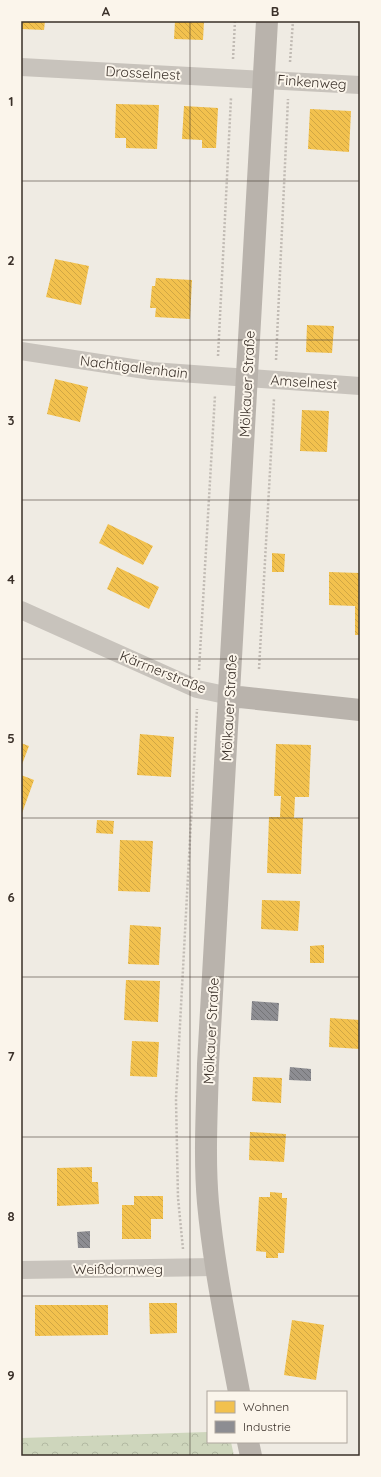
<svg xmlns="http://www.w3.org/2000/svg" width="381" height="1477" viewBox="0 0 381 1477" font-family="Quicksand,sans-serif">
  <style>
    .forest { fill: url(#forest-crowns) }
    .homes { fill: url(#homes-back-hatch) }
    .industry { fill: url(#industry-back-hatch) }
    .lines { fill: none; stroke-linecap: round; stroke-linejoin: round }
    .path { stroke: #c1bbb4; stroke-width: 2.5; stroke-dasharray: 2 2; stroke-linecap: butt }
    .street { stroke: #c8c3bc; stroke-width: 18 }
    .secondary { stroke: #b9b3ac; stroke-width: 22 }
    .grid { fill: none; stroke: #3a3029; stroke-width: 1; stroke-opacity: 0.55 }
    .labels { text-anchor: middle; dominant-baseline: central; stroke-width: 4; stroke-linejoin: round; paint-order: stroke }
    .street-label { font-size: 14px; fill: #3a3029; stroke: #fbf5eb }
    .neatline { fill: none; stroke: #3a3029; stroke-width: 1.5 }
    .grid-label { font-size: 13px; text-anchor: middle; font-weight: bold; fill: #3a3029 }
  </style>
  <defs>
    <pattern id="forest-crowns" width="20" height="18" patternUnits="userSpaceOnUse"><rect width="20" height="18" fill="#ced6bc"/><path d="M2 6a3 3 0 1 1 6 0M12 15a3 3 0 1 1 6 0" fill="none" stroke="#b2b8a2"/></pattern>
    <pattern id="homes-back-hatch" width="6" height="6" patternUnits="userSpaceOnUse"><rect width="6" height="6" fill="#f2c14e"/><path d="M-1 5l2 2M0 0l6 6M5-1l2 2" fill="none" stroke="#d0a644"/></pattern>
    <pattern id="industry-back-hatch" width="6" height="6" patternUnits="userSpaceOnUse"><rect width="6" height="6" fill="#8d8d92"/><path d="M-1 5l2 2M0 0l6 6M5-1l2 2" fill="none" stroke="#747477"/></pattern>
  </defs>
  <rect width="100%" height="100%" fill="#efebe3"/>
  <path class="forest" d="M208 1432V1442H231L234 1456H21V1438Z"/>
  <path class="homes" d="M21 21H45L44 30 21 29Z
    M175 21H204L203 40 174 39Z
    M116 104 159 105 157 149 126 148V138H115Z
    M184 106 218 108 216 148H202V140L182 139Z
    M310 109 351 111 349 152 308 149Z
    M55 259 89 266 81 305 46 297Z
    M156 278 192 280 190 319 155 317 156 308H150L152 286H155Z
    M307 325 334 326 332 353 306 352Z
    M55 379 88 387 80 422 47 414Z
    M302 410 329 411 327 452 300 451Z
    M108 524 153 546 143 565 99 543Z
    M272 553 285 554 284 572H272Z
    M117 567 159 587 149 609 107 589Z
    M329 572 360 573V635H355V606L329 605Z
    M140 734 174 737 171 777 137 775Z
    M21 743 29 746 21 767Z
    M276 744 311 745 309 797H295L294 818H303L301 874 267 873 269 817H280L281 796H274Z
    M21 775 34 780 21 816Z
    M97 820 114 821 113 834 96 833Z
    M120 840 153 841 150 892 118 891Z
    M262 900 300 901 298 931 261 929Z
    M130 925 161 927 159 965 128 964Z
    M324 945V963H310V946Z
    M126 980 160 981 158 1022 124 1020Z
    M330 1018 360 1020V1049L329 1047Z
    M132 1041 159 1042 157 1077 130 1076Z
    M253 1077 282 1078 281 1103 252 1101Z
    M250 1132 286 1134 284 1162 249 1160Z
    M92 1167V1182H98L99 1204 57 1206V1168Z
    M270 1192 282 1193V1198H287L284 1253H278V1258H266V1252L256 1251 259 1197H270Z
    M134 1196H163V1219H151V1239H122V1205H134Z
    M149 1303H177V1333L150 1334Z
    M35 1305H108V1335L35 1336Z
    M292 1320 324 1325 316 1380 284 1375Z"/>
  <path class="industry" d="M252 1001 279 1003 278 1021 251 1020Z
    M290 1067 311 1069V1081L289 1080Z
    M90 1231V1248H78L77 1232Z"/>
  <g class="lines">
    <path class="path" d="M233 59 235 21
      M290 62 293 21
      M218 356 231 98
      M276 360 288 99
      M259 669 274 399
      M199 670 215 395
      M183 1249 178 1198 176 1099 197 709"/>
    <path class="street" d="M21 67 360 85
      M21 351 152 371 360 386
      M21 610 197 689 230 696
      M21 1270 215 1267"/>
    <path class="secondary" d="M230 696 360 710
      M239 1392C227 1329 214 1267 208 1203 204 1157 207 1111 208 1064L267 21
      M248 1442 251 1456"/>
  </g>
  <path class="grid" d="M190 21V1456M21 181H360M21 340H360M21 500H360M21 659H360M21 818H360M21 977H360M21 1137H360M21 1296H360"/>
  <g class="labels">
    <g class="street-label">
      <text transform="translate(143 73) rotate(3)">Drosselnest</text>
      <text transform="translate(312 82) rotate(4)">Finkenweg</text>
      <text transform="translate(134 367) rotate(7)">Nachtigallenhain</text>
      <text transform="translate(304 382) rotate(4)">Amselnest</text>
      <text transform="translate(247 384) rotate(-87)">Mölkauer Straße</text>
      <text transform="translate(163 672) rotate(22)">Kärrnerstraße</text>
      <text transform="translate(229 708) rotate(-87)">Mölkauer Straße</text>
      <text transform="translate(211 1031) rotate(-87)">Mölkauer Straße</text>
      <text x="118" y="1269">Weißdornweg</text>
    </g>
  </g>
  <rect width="381" height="1477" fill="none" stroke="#fbf5eb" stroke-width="44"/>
  <rect x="207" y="1391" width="140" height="52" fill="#fbf5eb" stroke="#aea69d"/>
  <rect x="215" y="1401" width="20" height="12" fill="#f2c14e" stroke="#aea69d"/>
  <text x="243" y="1411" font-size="12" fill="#3a3029">Wohnen</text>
  <rect x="215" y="1421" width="20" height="12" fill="#8d8d92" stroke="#aea69d"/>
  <text x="243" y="1431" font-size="12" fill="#3a3029">Industrie</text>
  <rect x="22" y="22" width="337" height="1433" class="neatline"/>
  <g class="grid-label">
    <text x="106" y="16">A</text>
    <text x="275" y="16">B</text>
    <text x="11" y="106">1</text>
    <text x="11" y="265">2</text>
    <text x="11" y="425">3</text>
    <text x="11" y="584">4</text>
    <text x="11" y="743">5</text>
    <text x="11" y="902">6</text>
    <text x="11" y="1061">7</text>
    <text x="11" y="1221">8</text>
    <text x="11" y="1380">9</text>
  </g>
</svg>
